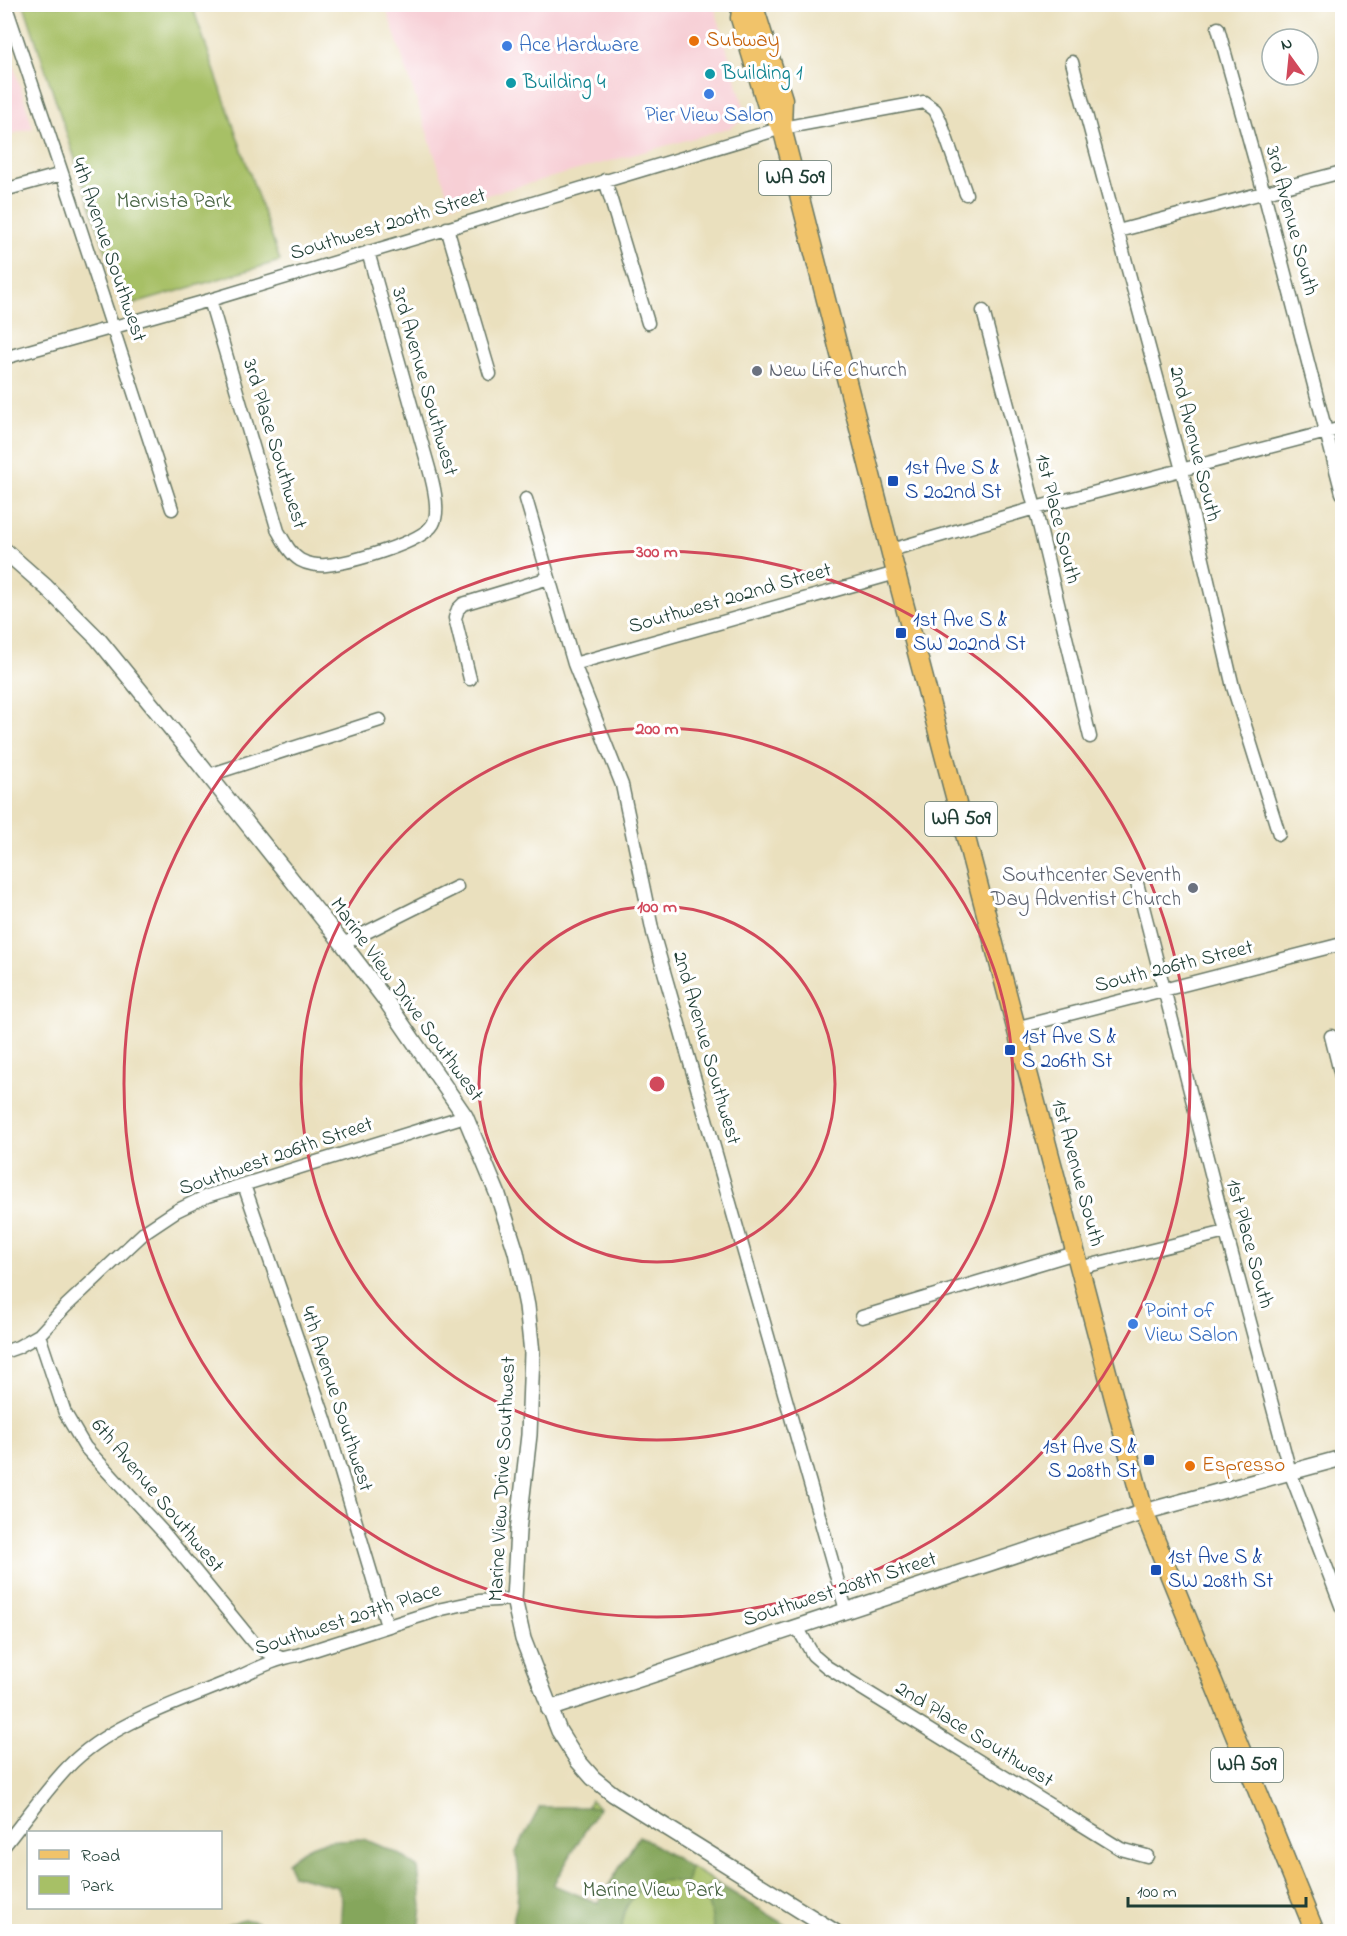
<svg xmlns="http://www.w3.org/2000/svg" width="1347" height="1936" viewBox="0 0 1347 1936" font-family="'Indie Flower',sans-serif">
  <style>
    .built { fill: #f7cfd5 }
    .green { fill: #a7c066; stroke: #637e4d; stroke-width: 1.5 }
    .forest { fill: #85a65b; stroke: #527248; stroke-width: 1.5 }
    .lines { fill: none; stroke-linecap: round; stroke-linejoin: round }
    .minor-casing { stroke: #667664; stroke-width: 15 }
    .tertiary-casing { stroke: #667664; stroke-width: 18 }
    .primary-casing { stroke: #667664; stroke-width: 21 }
    .minor { stroke: #fff; stroke-width: 12 }
    .tertiary { stroke: #fff; stroke-width: 15 }
    .primary { stroke: #f1c36a; stroke-width: 18 }
    .ring { fill: none; stroke: #d1495b; stroke-width: 3 }
    .food-dot { fill: #e8710a; stroke: #fff; stroke-width: 2 }
    .shop-dot { fill: #3f7fe0; stroke: #fff; stroke-width: 2 }
    .culture-dot { fill: #0f9aa8; stroke: #fff; stroke-width: 2 }
    .worship-dot { fill: #6b7280; stroke: #fff; stroke-width: 2 }
    .transit-dot { fill: #1a4fb4; stroke: #fff; stroke-width: 2 }
    .labels { text-anchor: middle; dominant-baseline: central; stroke-width: 6; stroke-linejoin: round; paint-order: stroke }
    .shield { fill: #fff; stroke: #627771; stroke-width: 1.5 }
    .shield-label { font-size: 20px; font-weight: bold; fill: #1f3d34 }
    .food-label { font-size: 21px; fill: #c56008; stroke: #fff; text-anchor: start }
    .shop-label { font-size: 21px; fill: #366cbe; stroke: #fff; text-anchor: start }
    .culture-label { font-size: 21px; fill: #0d838f; stroke: #fff; text-anchor: start }
    .park-label { font-size: 21px; fill: #486443; stroke: #fff }
    .street-label { font-size: 21px; fill: #1f3d34; stroke: #fff }
    .worship-label { font-size: 21px; fill: #5b616d; stroke: #fff; text-anchor: start }
    .transit-label { font-size: 21px; fill: #164399; stroke: #fff; text-anchor: start }
    .centre { fill: #d1495b; stroke: #fff; stroke-width: 3 }
    .ring-label { font-size: 18px; text-anchor: middle; font-weight: bold; fill: #d1495b; stroke: #fff; stroke-width: 6; stroke-linejoin: round; paint-order: stroke }
  </style>
  <rect width="100%" height="100%" fill="#fff"/>
  <filter id="ink" filterUnits="userSpaceOnUse"><feTurbulence type="fractalNoise" baseFrequency=".0167" numOctaves="2"/><feDisplacementMap in="SourceGraphic" scale="12" xChannelSelector="R" yChannelSelector="G"/><feConvolveMatrix kernelMatrix="1 2 1 2 8 2 1 2 1" color-interpolation-filters="sRGB"/></filter>
  <filter id="wash" filterUnits="userSpaceOnUse"><feTurbulence type="fractalNoise" baseFrequency=".008" numOctaves="4" result="noise"/><feDisplacementMap in="SourceGraphic" scale="24" xChannelSelector="R" yChannelSelector="G"/><feGaussianBlur stdDeviation="1.35" result="paint"/><feColorMatrix in="noise" values="0 0 0 0 0 0 0 0 0 0 0 0 0 0 0 0 0 1.4 0 .05"/><feComposite in="paint" operator="in"/></filter>
  <g filter="url(#wash)">
    <rect width="100%" height="100%" fill="#eae0be"/>
    <path class="built" d="M385 5H714L747 117 730 128 451 205Z
      M4 34 33 128 5 136H4Z"/>
    <path class="green" d="M24 5H192L280 261 124 307Z
      M591 1800 599 1807 552 1885 598 1903 639 1836 796 1931 521 1932 542 1881Z"/>
    <path class="forest" d="M540 1807H599L553 1885 598 1903 639 1836 690 1867 686 1884C676 1881 668 1879 658 1882 636 1886 619 1910 623 1931H510L517 1905 519 1875 516 1852Z
      M364 1839 401 1855 418 1868 422 1907 419 1931H340L342 1899 337 1887 293 1875 287 1862C315 1838 329 1840 364 1839Z
      M713 1881 796 1931H713C713 1917 711 1907 702 1895Z
      M243 1919 257 1922 266 1931H213Z"/>
  </g>
  <g filter="url(#ink)">
    <g class="lines">
      <g class="minor-casing">
        <path id="minor" d="M5 4 71 200 172 509
          M1218 28 1264 193 1342 493
          M1072 62 1182 470 1233 687 1279 834
          M605 180 648 323
          M4 190 62 174
          M447 228 490 374
          M1118 231 1342 172
          M210 300 278 531C284 541 289 553 300 560 307 564 318 566 326 565 349 563 422 543 433 524 441 510 432 479 428 465L368 252
          M983 311 1035 508 1090 737
          M4 358 210 300 782 128 924 102 935 110 940 120 966 194
          M526 499 574 664 622 785 653 933 846 1610
          M891 550 1035 508 1342 428
          M574 664 896 573
          M470 679 455 618 458 609 463 604 549 578
          M209 775 380 720
          M1137 883 1226 1232 1290 1472 1342 1608
          M343 944 457 887
          M1015 1028 1342 944
          M1331 1036 1342 1080
          M244 1185 325 1419 387 1626
          M1079 1268 1226 1232
          M862 1317 1075 1253
          M39 1335 65 1413 85 1447 164 1533 253 1642 266 1651 281 1658
          M4 1352 18 1347 39 1335 66 1306 146 1231 176 1211 207 1196 465 1116
          M797 1627 813 1655 827 1667 1121 1849 1147 1856
          M4 1846C25 1820 45 1791 68 1767 107 1726 173 1704 225 1683 249 1673 272 1659 298 1655L442 1609 479 1601 514 1599"/>
      </g>
      <g class="tertiary-casing">
        <path id="tertiary" d="M4 550 46 587 98 639 182 742 343 944 384 998 465 1116 498 1195 516 1252 527 1306 532 1353 529 1435 518 1531 514 1599 523 1639 559 1731 578 1761 593 1778 613 1794 835 1932
          M549 1709 1144 1512 1342 1458"/>
      </g>
      <g class="primary-casing">
        <path id="primary" d="M742 4 740 18 767 106 782 128
          M746 4 756 13 783 99 782 128 896 573 1144 1512 1315 1932"/>
      </g>
      <use href="#minor" class="minor"/>
      <use href="#tertiary" class="tertiary"/>
      <use href="#primary" class="primary"/>
    </g>
  </g>
  <g class="ring">
    <circle cx="657" cy="1084" r="178"/>
    <circle cx="657" cy="1084" r="356"/>
    <circle cx="657" cy="1084" r="533"/>
  </g>
  <g class="food-dot">
    <circle cx="694" cy="41" r="6"/>
    <circle cx="1190" cy="1466" r="6"/>
  </g>
  <g class="shop-dot">
    <circle cx="507" cy="46" r="6"/>
    <circle cx="709" cy="94" r="6"/>
    <circle cx="1133" cy="1324" r="6"/>
  </g>
  <g class="culture-dot">
    <circle cx="710" cy="74" r="6"/>
    <circle cx="511" cy="83" r="6"/>
  </g>
  <g class="worship-dot">
    <circle cx="757" cy="371" r="6"/>
    <circle cx="1193" cy="888" r="6"/>
  </g>
  <g class="transit-dot">
    <rect x="887" y="475" width="12" height="12" rx="3"/>
    <rect x="895" y="627" width="12" height="12" rx="3"/>
    <rect x="1004" y="1044" width="12" height="12" rx="3"/>
    <rect x="1143" y="1454" width="12" height="12" rx="3"/>
    <rect x="1150" y="1564" width="12" height="12" rx="3"/>
  </g>
  <g class="labels">
    <g class="shield">
      <rect x="759" y="161" width="72" height="34" rx="4.5"/>
      <rect x="925" y="802" width="72" height="34" rx="4.5"/>
      <rect x="1211" y="1748" width="72" height="34" rx="4.5"/>
    </g>
    <g class="shield-label">
      <text x="795" y="178">WA 509</text>
      <text x="961" y="819">WA 509</text>
      <text x="1247" y="1765">WA 509</text>
    </g>
    <g class="food-label">
      <text x="706" y="41">Subway</text>
      <text x="1202" y="1466">Espresso</text>
    </g>
    <g class="shop-label">
      <text x="519" y="46">Ace Hardware</text>
      <text x="709" y="116" text-anchor="middle">Pier View Salon</text>
      <text x="1145" y="1312">Point of<tspan x="1145" dy="24">View Salon</tspan></text>
    </g>
    <g class="culture-label">
      <text x="722" y="74">Building 1</text>
      <text x="523" y="83">Building 4</text>
    </g>
    <g class="park-label">
      <text x="174" y="202">Marvista Park</text>
      <text x="653" y="1891">Marine View Park</text>
    </g>
    <g class="street-label">
      <text transform="translate(1291 221) rotate(75)">3rd Avenue South</text>
      <text transform="translate(388 225) rotate(-17)">Southwest 200th Street</text>
      <text transform="translate(108 250) rotate(71)">4th Avenue Southwest</text>
      <text transform="translate(424 382) rotate(74)">3rd Avenue Southwest</text>
      <text transform="translate(274 444) rotate(73)">3rd Place Southwest</text>
      <text transform="translate(1194 444) rotate(76)">2nd Avenue South</text>
      <text transform="translate(1057 519) rotate(76)">1st Place South</text>
      <text transform="translate(730 599) rotate(-16)">Southwest 202nd Street</text>
      <text transform="translate(1174 967) rotate(-14)">South 206th Street</text>
      <text transform="translate(406 1000) rotate(54)">Marine View Drive Southwest</text>
      <text transform="translate(706 1048) rotate(74)">2nd Avenue Southwest</text>
      <text transform="translate(276 1157) rotate(-19)">Southwest 206th Street</text>
      <text transform="translate(1077 1173) rotate(75)">1st Avenue South</text>
      <text transform="translate(1249 1244) rotate(75)">1st Place South</text>
      <text transform="translate(336 1399) rotate(72)">4th Avenue Southwest</text>
      <text transform="translate(503 1479) rotate(-87)">Marine View Drive Southwest</text>
      <text transform="translate(157 1496) rotate(50)">6th Avenue Southwest</text>
      <text transform="translate(840 1590) rotate(-18)">Southwest 208th Street</text>
      <text transform="translate(348 1620) rotate(-18)">Southwest 207th Place</text>
      <text transform="translate(974 1735) rotate(32)">2nd Place Southwest</text>
    </g>
    <g class="worship-label">
      <text x="769" y="371">New Life Church</text>
      <text x="1181" y="876" text-anchor="end">Southcenter Seventh<tspan x="1181" dy="24">Day Adventist Church</tspan></text>
    </g>
    <g class="transit-label">
      <text x="905" y="469">1st Ave S &amp;<tspan x="905" dy="24">S 202nd St</tspan></text>
      <text x="913" y="621">1st Ave S &amp;<tspan x="913" dy="24">SW 202nd St</tspan></text>
      <text x="1022" y="1038">1st Ave S &amp;<tspan x="1022" dy="24">S 206th St</tspan></text>
      <text x="1137" y="1448" text-anchor="end">1st Ave S &amp;<tspan x="1137" dy="24">S 208th St</tspan></text>
      <text x="1168" y="1558">1st Ave S &amp;<tspan x="1168" dy="24">SW 208th St</tspan></text>
    </g>
  </g>
  <circle cx="657" cy="1084" r="9" class="centre"/>
  <g class="ring-label">
    <text x="657" y="557">300 m</text>
    <text x="657" y="734">200 m</text>
    <text x="657" y="912">100 m</text>
  </g>
  <rect width="1347" height="1936" fill="none" stroke="#fff" stroke-width="24"/>
  <rect x="27" y="1831" width="195" height="78" fill="#ffffff" stroke="#a5b1ae" stroke-width="1.5"/>
  <rect x="39" y="1850" width="30" height="9" fill="#f1c36a" stroke="#a5b1ae" stroke-width="1.5"/>
  <text x="81" y="1861" font-size="18" fill="#1f3d34">Road</text>
  <rect x="39" y="1876" width="30" height="18" fill="#a7c066" stroke="#a5b1ae" stroke-width="1.5"/>
  <text x="81" y="1891" font-size="18" fill="#1f3d34">Park</text>
  <g transform="translate(1290 57) rotate(345)"><circle r="28" fill="#ffffff" stroke="#a5b1ae" stroke-width="1.5"/>
  <path d="M0-4.5L10 22L0 15L-10 22Z" fill="#d1495b"/>
  <text y="-9" font-size="16" font-weight="bold" text-anchor="middle" fill="#1f3d34">N</text>
  </g>
  <path d="M1128 1897v9h178v-9" fill="none" stroke="#1f3d34" stroke-width="3"/>
  <text x="1137" y="1897" font-size="18" fill="#1f3d34" stroke="#ffffff" stroke-width="4.5" paint-order="stroke">100 m</text>
</svg>
